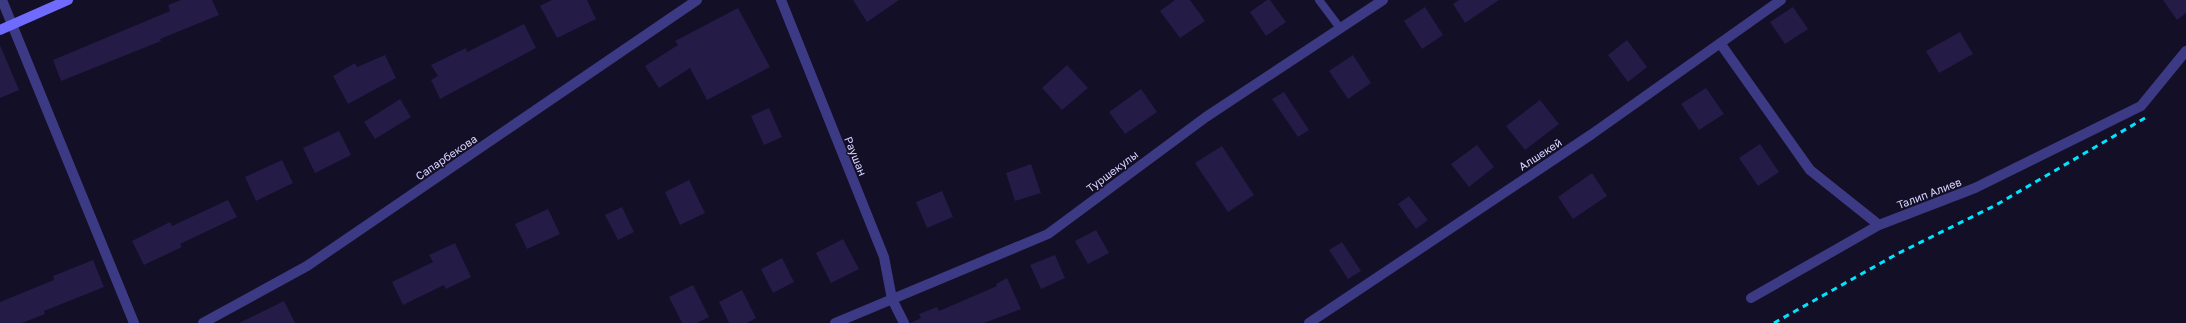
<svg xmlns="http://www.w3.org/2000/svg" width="2186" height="323" viewBox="0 0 2186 323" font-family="'Golos Text',sans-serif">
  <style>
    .building { fill: #241b47 }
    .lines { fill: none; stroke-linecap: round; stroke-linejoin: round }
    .service { stroke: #3d3a85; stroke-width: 8 }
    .minor { stroke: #3d3a85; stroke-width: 10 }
    .secondary { stroke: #6f6bff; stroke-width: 10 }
    .rail { stroke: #00e5ff; stroke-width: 3; stroke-dasharray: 6 5; stroke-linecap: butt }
    .labels { text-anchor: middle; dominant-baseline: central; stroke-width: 3; stroke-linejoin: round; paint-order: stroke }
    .street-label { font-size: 11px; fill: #d9d4ff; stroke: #130f26 }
  </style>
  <rect width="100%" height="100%" fill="#130f26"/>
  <path class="building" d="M181 0H212L219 15 160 39 161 41 61 81 53 60 170 11 168 5Z
    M552 0H587L596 19 557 38 540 6Z
    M853 0H899L867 22Z
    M1175 0H1190L1205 21 1180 38 1160 11Z
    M1267 0H1270L1286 22 1266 36 1250 12Z
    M1459 0H1499L1465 23 1453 4Z
    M2163 0H2186V13L2177 20Z
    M1425 7 1443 35 1422 49 1404 21Z
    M1793 7 1808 29 1785 44 1770 22Z
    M738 8 770 67 707 100 690 68 659 88 645 66 678 45 675 41Z
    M524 24 536 48 440 99 431 80 438 76 431 65 466 48 467 52Z
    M1960 32 1973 54 1939 73 1926 51Z
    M1627 40 1647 67 1628 82 1608 55Z
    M0 45 19 90 0 98Z
    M385 55 396 78 348 104 333 76 355 63 357 67Z
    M1353 55 1371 83 1348 99 1329 71Z
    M1067 65 1088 88 1062 110 1042 88Z
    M1706 88 1724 114 1699 130 1681 104Z
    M1141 89 1157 112 1125 134 1109 112Z
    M1284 92 1309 130 1298 137 1272 99Z
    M400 99 411 117 375 139 364 122Z
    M1540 100 1559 124 1525 150 1506 126Z
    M769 108 782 137 764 145 751 116Z
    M339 131 351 155 315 173 303 148Z
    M1760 144 1779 172 1758 186 1739 158Z
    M1477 145 1494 167 1469 187 1451 164Z
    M1222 146 1254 195 1228 212 1195 163Z
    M282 160 293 183 256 201 245 177Z
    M1031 164 1041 193 1015 201 1006 173Z
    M1592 173 1607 196 1573 219 1558 197Z
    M689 180 705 213 680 225 665 192Z
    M942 191 953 217 927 228 916 202Z
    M1409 196 1428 220 1416 229 1398 204Z
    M228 200 237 217 180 244 182 247 144 265 132 241 170 222 172 226Z
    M622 207 634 232 618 240 605 215Z
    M548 209 560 234 527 249 515 224Z
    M1096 230 1109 253 1088 264 1075 241Z
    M843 239 859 269 831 283 816 253Z
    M1342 242 1361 271 1348 279 1329 250Z
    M455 243 471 277 446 289 444 285 403 305 392 282 433 262 429 255Z
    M1055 255 1065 278 1041 289 1030 265Z
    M782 258 794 282 773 293 761 269Z
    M93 260 104 287 44 311 45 314 22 323H0V302L54 280 53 276Z
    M1007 278 1021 309 984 323H910L921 318 919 314 937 307 939 311 997 286 996 284Z
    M693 285 709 317 697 323H682L669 297Z
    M742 290 756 318 747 323H729L719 302Z
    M284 301 295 323H239Z"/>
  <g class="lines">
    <path class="service" d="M1319 0 1340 28"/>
    <path class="minor" d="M2 0 134 323
      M781 0 884 257 892 299 904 323
      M1720 43 1810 170 1879 225 1975 188 2141 106 2186 51
      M1751 298 1879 225
      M203 323 307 266 697 0
      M835 323 1048 234 1206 117 1383 0
      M1309 323 1592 134 1781 0"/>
    <path class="secondary" d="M0 30 68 0"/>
    <path class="rail" d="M1774 323 1897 254 1996 205 2145 118"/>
  </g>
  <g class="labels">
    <g class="street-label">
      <text transform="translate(1540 154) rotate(-33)">Алшекей</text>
      <text transform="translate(856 156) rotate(68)">Раушан</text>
      <text transform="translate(446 157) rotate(-34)">Сапарбекова</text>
      <text transform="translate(1112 171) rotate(-37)">Туршекулы</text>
      <text transform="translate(1929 193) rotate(-21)">Талип Алиев</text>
    </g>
  </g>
</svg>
